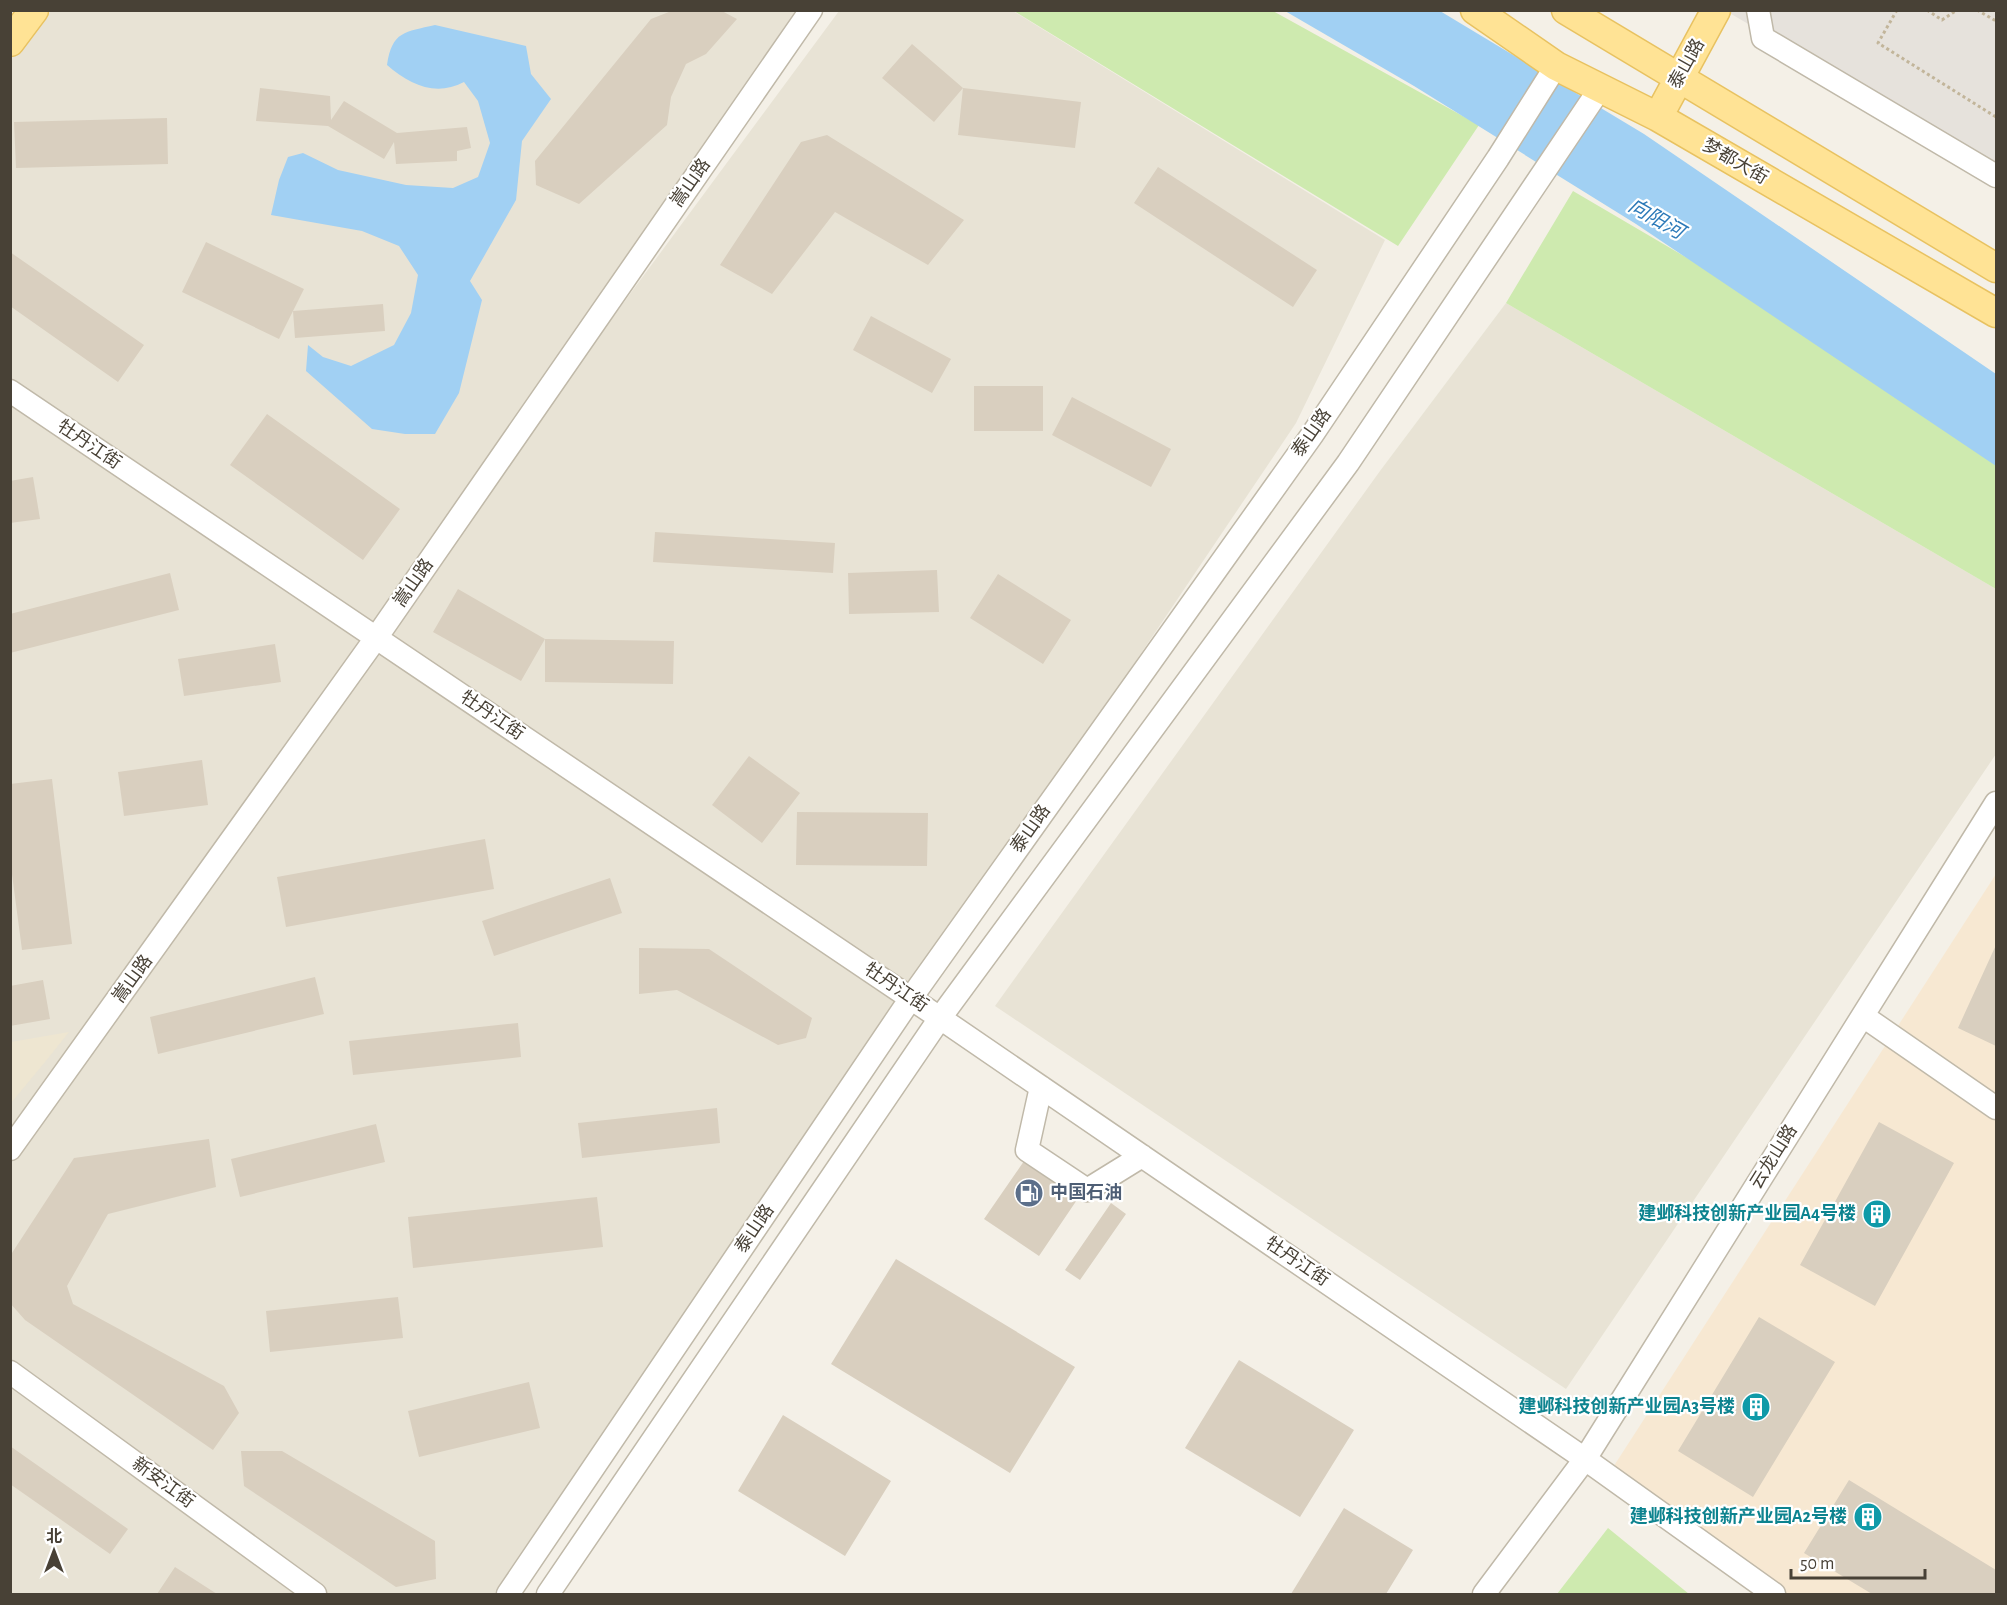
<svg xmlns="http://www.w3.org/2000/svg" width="2007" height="1605" viewBox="0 0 2007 1605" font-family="'Alegreya Sans','Noto Sans SC',sans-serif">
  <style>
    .residential { fill: #e8e3d5 }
    .commercial { fill: #f7e8d2 }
    .industrial { fill: #e6e2dc }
    .education { fill: #eee6d1 }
    .green { fill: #ceeaaf }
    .water { fill: #a1d0f3 }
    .building { fill: #d9cfbf }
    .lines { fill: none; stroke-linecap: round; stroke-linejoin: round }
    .minor-casing { stroke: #c0b9a9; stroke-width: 25 }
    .major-casing { stroke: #e8c261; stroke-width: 31 }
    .path { stroke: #c2b59a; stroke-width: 3; stroke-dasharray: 3 3; stroke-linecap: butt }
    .minor { stroke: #fff; stroke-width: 22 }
    .major { stroke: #ffe395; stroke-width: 28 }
    .labels { text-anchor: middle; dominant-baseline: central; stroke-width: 4.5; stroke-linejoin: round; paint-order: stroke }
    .street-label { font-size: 18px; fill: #484136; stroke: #fff }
    .service-label { font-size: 18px; font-weight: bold; fill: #4e5e75; stroke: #fff; text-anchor: start }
    .culture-label { font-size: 18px; font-weight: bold; fill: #0d838f; stroke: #fff; text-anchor: end }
    .water-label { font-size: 20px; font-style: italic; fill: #2b79b8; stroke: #fff }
  </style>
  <rect width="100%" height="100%" fill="#f4f0e7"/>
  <path class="residential" d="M51 11H795L387 623 839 11H1013L1385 240 1296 423 508 1594H11L10 61Z
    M1506 303 1996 589V754L1566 1389 995 1006 1380 471Z"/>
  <path class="commercial" d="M1996 874V1594H1774L1608 1475Z"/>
  <path class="industrial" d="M1726 11H1996V169Z"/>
  <path class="education" d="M69 1032 45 1062 11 1103V1042Z"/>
  <path class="green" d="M1014 11H1273L1479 125 1398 246Z
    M1573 191 1996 439V589L1506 303Z
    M1608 1528 1689 1594H1557Z"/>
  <path class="water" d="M1285 11H1440L1644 134 1996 374V466L1636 224 1414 86Z
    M435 25 526 46 531 74 551 99 522 141 516 200 470 281 482 300 459 393 435 434H405L372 429 306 371 308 345 323 357 351 366 394 345 411 313 418 275 399 246 362 231 271 215 279 180 288 157 303 153 338 170 406 185 453 188 478 177 490 143 478 101 464 82C436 97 410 85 387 65 392 31 405 32 435 25Z"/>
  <path class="building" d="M674 10H720L737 19 706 54 686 64 671 97 667 125 579 204 536 185 535 161 651 19Z
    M912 44 963 88 934 122 882 78Z
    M260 88 330 96 331 120 344 101 397 133 467 127 471 148 457 151V161L396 164 394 142 384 159 328 126 256 121Z
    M963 88 1081 102 1075 148 958 135Z
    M167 118 168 164 16 168 14 122Z
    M827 135 964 220 928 265 835 212 772 294 720 265 801 142Z
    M1158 167 1317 270 1293 307 1134 203Z
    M206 242 304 289 293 311 383 304 385 331 295 338 293 311 279 339 182 292Z
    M10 252 144 345 118 382 10 306Z
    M871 316 951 359 932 393 853 350Z
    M974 386H1043V431H974Z
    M1072 397 1171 449 1151 487 1052 435Z
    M267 414 400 509 363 560 230 465Z
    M33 477 40 519 10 523V481Z
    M655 532 835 543 833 573 653 562Z
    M937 570 939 612 849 614 848 573Z
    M170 573 179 610 10 653V614Z
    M998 574 1071 620 1043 664 970 618Z
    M458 589 545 639 521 681 433 632Z
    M545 639 674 641 673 684 545 682Z
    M275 644 281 682 184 696 178 659Z
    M749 756 800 793 762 843 712 805Z
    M202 760 208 805 124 816 118 772Z
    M52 779 72 944 22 950 10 859V784Z
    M797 812 928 813 927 866 796 865Z
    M485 839 494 889 286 927 277 877Z
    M610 878 622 913 494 956 482 921Z
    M1996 945V1046L1958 1028Z
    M639 948 709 949 812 1018 806 1038 778 1045 677 990 639 994Z
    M315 977 324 1014 158 1054 150 1017Z
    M43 980 50 1019 10 1026V986Z
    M518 1023 521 1057 353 1075 349 1041Z
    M717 1108 720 1143 582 1158 578 1123Z
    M1879 1122 1954 1163 1875 1306 1800 1265Z
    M376 1124 385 1162 240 1197 231 1159Z
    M209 1139 216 1187 108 1214 67 1286 73 1304 224 1386 239 1413 213 1450 25 1320 10 1303V1256L74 1158Z
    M1033 1148 1087 1185 1039 1256 984 1219Z
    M597 1197 603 1247 413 1268 408 1217Z
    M1111 1203 1126 1214 1080 1280 1065 1270Z
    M896 1259 1075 1367 1010 1473 831 1364Z
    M398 1297 403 1338 270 1352 266 1311Z
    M1759 1317 1835 1362 1753 1497 1678 1451Z
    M1239 1360 1354 1430 1300 1517 1185 1448Z
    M529 1382 540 1428 419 1457 408 1411Z
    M783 1415 891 1481 845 1556 738 1491Z
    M10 1446 128 1529 110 1554 10 1484Z
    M241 1451H282L435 1541 436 1579 396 1587 244 1486Z
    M1849 1480 1996 1570V1594H1872L1804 1553Z
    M1344 1508 1413 1550 1386 1594H1291Z
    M175 1567 217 1594H157Z"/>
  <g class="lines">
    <g class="minor-casing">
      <path id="minor" d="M1758 10 1763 38 1996 176
        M10 391 940 1018 1585 1459 1774 1594
        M1863 1016 1996 1108
        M1041 1087 1027 1150 1087 1190 1142 1156
        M10 1149 376 638 811 10
        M10 1372 315 1594
        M508 1594 911 998 1312 435 1498 158 1556 66
        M548 1594 940 1018 1348 463 1601 87
        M1484 1594 1585 1459 1996 803"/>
    </g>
    <g class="major-casing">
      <path id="major" d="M1475 10 1556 66 1658 117 1996 313
        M1566 10 1996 268
        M10 42 34 10
        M1658 117 1716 10"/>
    </g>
    <path class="path" d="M1897 10 1878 43 1996 117
      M1927 10 1942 20 1957 10
      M1977 10 1996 21"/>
    <use href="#minor" class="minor"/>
    <use href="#major" class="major"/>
  </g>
  <defs>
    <g id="fuel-disc" transform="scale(1.5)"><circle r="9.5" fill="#5c6f8a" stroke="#fff"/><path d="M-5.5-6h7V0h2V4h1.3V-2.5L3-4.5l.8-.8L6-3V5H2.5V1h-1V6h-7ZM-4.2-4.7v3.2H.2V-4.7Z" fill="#fff"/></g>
    <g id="building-disc" transform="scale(1.5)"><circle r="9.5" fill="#0f9aa8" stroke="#fff"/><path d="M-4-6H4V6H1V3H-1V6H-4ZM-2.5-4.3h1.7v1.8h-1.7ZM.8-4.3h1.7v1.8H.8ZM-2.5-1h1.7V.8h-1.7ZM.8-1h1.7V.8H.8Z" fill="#fff"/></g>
  </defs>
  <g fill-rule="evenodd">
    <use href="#fuel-disc" x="1029" y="1193"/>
    <use href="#building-disc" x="1877" y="1214"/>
    <use href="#building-disc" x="1756" y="1407"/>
    <use href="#building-disc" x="1868" y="1517"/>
  </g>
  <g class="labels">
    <g class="street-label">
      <text transform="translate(1687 64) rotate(-61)">泰山路</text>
      <text transform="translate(1735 162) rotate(30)">梦都大街</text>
      <text transform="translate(691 183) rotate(-55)">嵩山路</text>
      <text transform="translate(1312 433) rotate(-55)">泰山路</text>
      <text transform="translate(89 445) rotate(34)">牡丹江街</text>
      <text transform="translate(414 583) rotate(-55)">嵩山路</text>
      <text transform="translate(492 716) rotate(34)">牡丹江街</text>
      <text transform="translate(1031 829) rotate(-55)">泰山路</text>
      <text transform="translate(133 979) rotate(-54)">嵩山路</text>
      <text transform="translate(896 988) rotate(34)">牡丹江街</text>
      <text transform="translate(1774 1157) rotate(-58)">云龙山路</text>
      <text transform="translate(755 1229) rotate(-56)">泰山路</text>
      <text transform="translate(1297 1262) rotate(34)">牡丹江街</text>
      <text transform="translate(163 1483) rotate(36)">新安江街</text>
    </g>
    <g class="service-label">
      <text x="1050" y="1193">中国石油</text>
    </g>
    <g class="culture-label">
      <text x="1856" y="1214">建邺科技创新产业园A4号楼</text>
      <text x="1735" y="1407">建邺科技创新产业园A3号楼</text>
      <text x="1847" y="1517">建邺科技创新产业园A2号楼</text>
    </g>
    <g class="water-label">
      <text transform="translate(1656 219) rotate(30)">向阳河</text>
    </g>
  </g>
  <rect width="2007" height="1605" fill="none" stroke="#484136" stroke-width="24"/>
  <g transform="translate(54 1551)" stroke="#ffffff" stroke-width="4.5" paint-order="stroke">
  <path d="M0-4.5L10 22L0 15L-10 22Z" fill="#484136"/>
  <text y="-9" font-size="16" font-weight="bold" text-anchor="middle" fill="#484136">北</text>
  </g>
  <path d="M1791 1569v9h134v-9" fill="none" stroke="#484136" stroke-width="3"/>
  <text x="1800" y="1569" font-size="18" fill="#484136" stroke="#ffffff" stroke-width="4.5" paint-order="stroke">50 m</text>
</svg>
